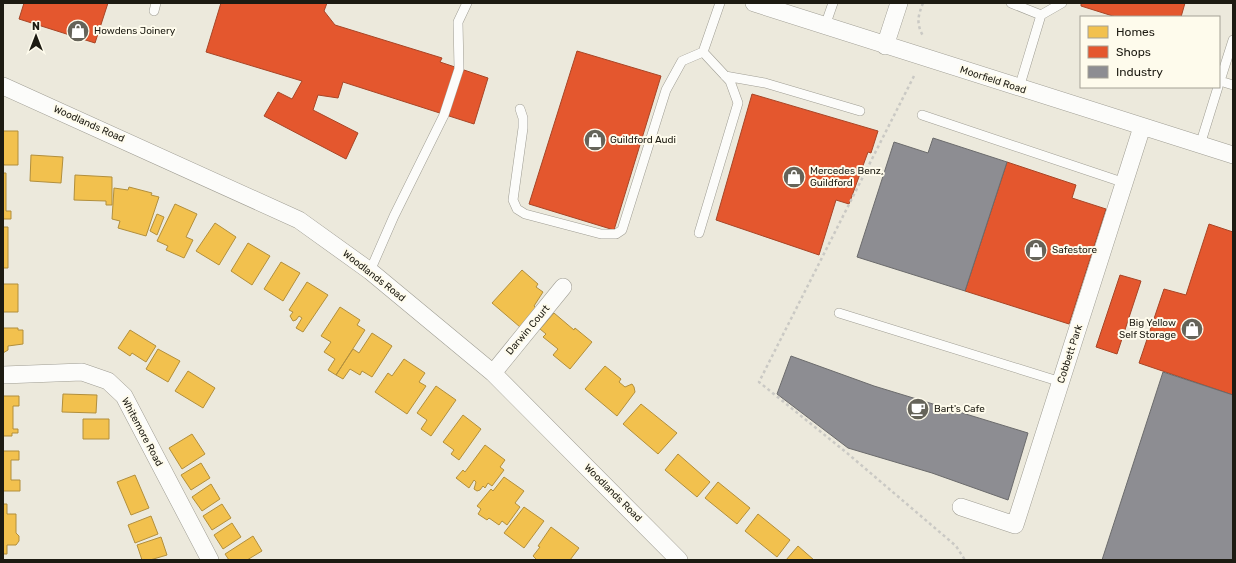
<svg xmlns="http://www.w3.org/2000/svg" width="1236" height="563" viewBox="0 0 1236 563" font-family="Rubik,sans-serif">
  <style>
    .homes { fill: #f2c14e; stroke: #b28f3c }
    .shops { fill: #e4572e; stroke: #a84526 }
    .industry { fill: #8d8d92; stroke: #6b6b6c }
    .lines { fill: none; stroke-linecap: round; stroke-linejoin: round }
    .lane-casing { stroke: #9f9d93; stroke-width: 10 }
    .street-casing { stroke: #9f9d93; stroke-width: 18 }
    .path { stroke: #cac9c4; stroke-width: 2.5; stroke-dasharray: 3 3; stroke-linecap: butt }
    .lane { stroke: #fcfcfa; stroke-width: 9 }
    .street { stroke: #fcfcfa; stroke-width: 17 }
    .labels { text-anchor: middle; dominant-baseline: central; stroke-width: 4; stroke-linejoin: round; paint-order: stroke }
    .poi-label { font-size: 10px; fill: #1d1b12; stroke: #fefbec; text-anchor: start }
    .street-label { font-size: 10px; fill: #1d1b12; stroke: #fefbec }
  </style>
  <rect width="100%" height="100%" fill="#ece9dc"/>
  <path class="homes" d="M3 131H18V165H4L3 162Z
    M31 155 63 157 61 183 30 181Z
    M3 173H6V211H11V219H3Z
    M75 175 112 177V205H106V201L74 200Z
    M129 187 152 193 151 195 159 197 146 236 118 228 120 221 112 219 114 188 128 190Z
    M175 204 197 214 186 237 193 240 184 258 166 250 168 246 157 241Z
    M157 214 164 217 157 235 150 231Z
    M215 223 236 237 219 265 196 251Z
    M3 227H8V268H3Z
    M248 243 270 256 252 285 231 271Z
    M281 262 300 273 283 301 264 289Z
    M522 270 538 284 536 287 543 292 534 306 536 308 520 327 492 303Z
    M307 282 328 295 303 332 296 328 302 318 299 316 296 320 293 321 290 316 293 312 289 310Z
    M3 284H18V312H3Z
    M340 307 360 320 357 325 365 330 336 375 328 370 335 359 324 352 331 342 321 336Z
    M554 313 574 330 575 328 592 342 570 369 553 355 558 349 543 337 546 334 540 329Z
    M3 328H18V330H23V344L8 346V350L3 353Z
    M130 330 156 346 146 362 132 353 130 356 118 348Z
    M372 333 392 346 372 377 362 371 360 375 350 369 343 379 336 375 353 349 359 353Z
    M158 349 180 361 168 382 146 369Z
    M404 359 425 373 419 382 426 386 407 414 375 392 388 373 392 376Z
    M605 366 621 379 619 382 625 387 632 384 634 387 635 392 617 416 585 389Z
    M188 371 215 388 203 408 175 391Z
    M436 386 456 400 431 436 421 429 427 420 417 413Z
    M63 394 97 395 96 413 62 412Z
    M3 396H19V406H13V429H18V433H12V436H3Z
    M641 404 677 433 658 454 623 424Z
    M463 415 481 429 459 460 451 454 454 450 443 442Z
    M83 419H109V439H83Z
    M192 434 205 454 182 469 169 448Z
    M485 445 505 460 500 467 504 470 492 486 488 483 485 488 483 486 480 490 477 491 474 489 476 482 474 480 469 488 456 478 463 470 465 472Z
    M3 451H19V460H11V480H20V491H3V500Z
    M678 454 710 482 697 497 665 470Z
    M201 463 210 478 191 490 181 475Z
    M135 475 149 508 131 515 117 482Z
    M504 477 524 491 515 503 520 507 507 525 502 521 499 525 489 518 487 520 478 514 481 509 477 506 491 489 493 491Z
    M718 482 750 508 737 524 705 498Z
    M211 484 220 499 202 511 192 497Z
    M3 504H7V514H16V533L19 536V541L16 545H7V554H3Z
    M222 504 231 518 212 530 203 516Z
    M524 507 544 521 524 548 504 533Z
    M758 514 790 540 777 557 745 531Z
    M151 516 158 534 135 543 128 525Z
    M232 523 241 537 223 549 214 535Z
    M551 527 579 548 570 560H537L533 556 540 547 538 546Z
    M253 536 262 551 247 560H229L225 554Z
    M161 537 167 555 150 560H142L137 545Z
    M798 546 814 560H786Z"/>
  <path class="shops" d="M24 3H108L95 43 19 19Z
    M221 3H327L324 11 335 25 442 58 440 62 488 78 474 124 343 82 338 98 318 95 313 110 358 133 346 159 264 116 278 92 292 99 302 81 206 52Z
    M1081 3H1185L1181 17H1116L1081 6Z
    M577 51 661 76 614 230 529 204Z
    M752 94 878 131 871 153 868 152 849 204 836 200 819 255 716 220Z
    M1007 162 1076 185 1072 198 1106 209 1069 324 965 291Z
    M1209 224 1233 232V395L1139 363 1164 289 1186 295Z
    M1120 275 1141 281 1117 354 1096 347Z"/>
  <path class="industry" d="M933 138 1007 162 965 291 857 257 894 142 928 153Z
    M791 356 874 386 1028 433 1008 500 932 473 848 448 777 394Z
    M1163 372 1233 395V560H1102Z"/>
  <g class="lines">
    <g class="lane-casing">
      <path id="lane" d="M1011 3 1041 15
        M154 11 156 3
        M825 26 833 3
        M725 76 765 83 860 111
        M1220 81 1233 85
        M1219 84 1233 40
        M1019 88 1041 15 1062 3
        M520 109 523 118V128L513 200 517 209 525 214 601 234H616L622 230 666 90 682 61 703 52
        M922 115 1125 183
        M1200 145 1218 87
        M699 233 738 103 730 81 703 52 720 3
        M370 271 394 216 444 115 459 69 458 22 467 3
        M839 313 1061 382"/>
    </g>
    <g class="street-casing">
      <path id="street" d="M754 3 1233 155
        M885 46 899 3
        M3 86 299 220 370 271 493 373 679 560
        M493 373 563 287
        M3 375 82 372 108 381 124 396 210 560
        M961 507 1015 525 1142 127"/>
    </g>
    <path class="path" d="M923 3C918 16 916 23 923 36
      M914 76 759 382 847 453 956 546 965 560"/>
    <use href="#lane" class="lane"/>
    <use href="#street" class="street"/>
  </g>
  <defs>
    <g id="shop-disc" transform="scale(1.15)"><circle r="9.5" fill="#656359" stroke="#fefbec"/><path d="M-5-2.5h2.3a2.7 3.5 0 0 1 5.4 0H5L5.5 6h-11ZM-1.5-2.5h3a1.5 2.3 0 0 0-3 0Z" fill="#fff"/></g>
    <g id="cafe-disc" transform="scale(1.15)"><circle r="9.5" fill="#656359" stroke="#fefbec"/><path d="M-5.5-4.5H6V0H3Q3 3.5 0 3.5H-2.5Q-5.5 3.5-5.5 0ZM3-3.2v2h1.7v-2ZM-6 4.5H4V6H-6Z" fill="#fff"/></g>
  </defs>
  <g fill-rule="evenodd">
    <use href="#shop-disc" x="78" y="31"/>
    <use href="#shop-disc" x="595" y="140"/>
    <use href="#shop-disc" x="794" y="177"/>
    <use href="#shop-disc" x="1036" y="250"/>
    <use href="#shop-disc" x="1192" y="329"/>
    <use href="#cafe-disc" x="918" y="409"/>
  </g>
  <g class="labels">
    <g class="poi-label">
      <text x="94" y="31">Howdens Joinery</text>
      <text x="610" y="140">Guildford Audi</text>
      <text x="810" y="171">Mercedes Benz,<tspan x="810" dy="12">Guildford</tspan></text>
      <text x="1052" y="250">Safestore</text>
      <text x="1176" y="323" text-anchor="end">Big Yellow<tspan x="1176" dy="12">Self Storage</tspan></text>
      <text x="934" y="409">Bart's Cafe</text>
    </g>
    <g class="street-label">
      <text transform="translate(993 80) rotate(18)">Moorfield Road</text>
      <text transform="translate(89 124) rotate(24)">Woodlands Road</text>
      <text transform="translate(374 276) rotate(38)">Woodlands Road</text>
      <text transform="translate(528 330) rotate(-50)">Darwin Court</text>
      <text transform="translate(1070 354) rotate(-72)">Cobbett Park</text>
      <text transform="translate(142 432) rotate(62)">Whitemore Road</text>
      <text transform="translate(613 493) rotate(45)">Woodlands Road</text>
    </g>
  </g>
  <rect width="1236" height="563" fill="none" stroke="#1d1b12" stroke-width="8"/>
  <rect x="1080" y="16" width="140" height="72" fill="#fefbec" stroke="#a4a195"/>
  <rect x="1088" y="26" width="20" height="12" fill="#f2c14e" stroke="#a4a195"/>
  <text x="1116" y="36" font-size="12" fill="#1d1b12">Homes</text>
  <rect x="1088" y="46" width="20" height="12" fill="#e4572e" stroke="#a4a195"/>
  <text x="1116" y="56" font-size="12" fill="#1d1b12">Shops</text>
  <rect x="1088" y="66" width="20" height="12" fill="#8d8d92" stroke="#a4a195"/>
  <text x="1116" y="76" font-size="12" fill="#1d1b12">Industry</text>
  <g transform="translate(36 36)" stroke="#fefbec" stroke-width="3" paint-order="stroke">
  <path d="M0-3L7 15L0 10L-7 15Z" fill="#1d1b12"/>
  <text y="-6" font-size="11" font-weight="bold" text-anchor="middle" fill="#1d1b12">N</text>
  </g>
</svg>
